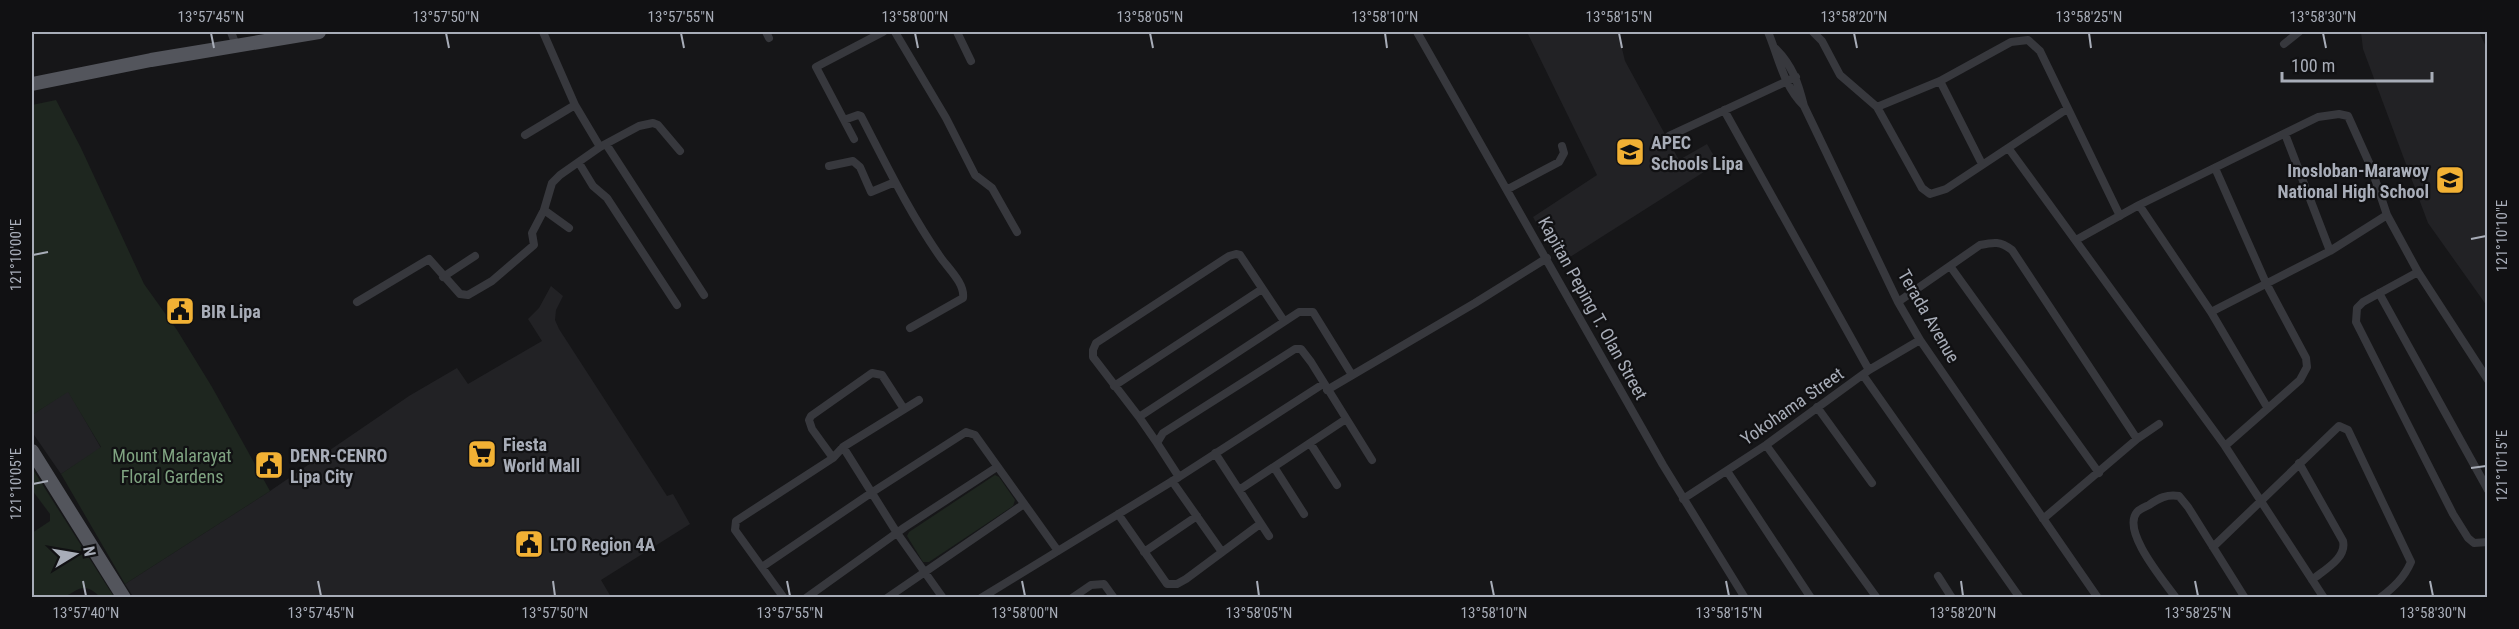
<svg xmlns="http://www.w3.org/2000/svg" width="2519" height="629" viewBox="0 0 2519 629" font-family="'Roboto Condensed',sans-serif">
  <style>
    .built { fill: #222225 }
    .green { fill: #1e261f }
    .lines { fill: none; stroke-linecap: round; stroke-linejoin: round }
    .minor { stroke: #37383d; stroke-width: 8 }
    .primary { stroke: #53555c; stroke-width: 14 }
    .ticks { fill: none; stroke: #a8adb8; stroke-width: 2 }
    .labels { text-anchor: middle; dominant-baseline: central; stroke-width: 4.5; stroke-linejoin: round; paint-order: stroke }
    .poi-label { font-size: 18px; font-weight: bold; fill: #a8adb8; stroke: #111113; text-anchor: start }
    .street-label { font-size: 18px; fill: #a8adb8; stroke: #111113 }
    .park-label { font-size: 18px; fill: #7fa381; stroke: #111113 }
    .neatline { fill: none; stroke: #a8adb8; stroke-width: 2 }
    .ticks-label { font-size: 15px; text-anchor: middle; fill: #a8adb8 }
  </style>
  <rect width="100%" height="100%" fill="#161618"/>
  <path class="built" d="M1527 32H1618L1625 61 1679 160 1707 144 1718 163 1559 264 1533 217 1597 175Z
    M2361 32H2479L2488 51 2487 306 2428 223 2363 49Z
    M551 286 563 296 556 310 555 320 559 329 667 496 673 494 690 524 601 580 611 597 134 598 125 584 270 491 409 396 457 368 468 384 542 341 528 319 539 308Z
    M68 391 101 448 61 474 32 432V415Z"/>
  <path class="green" d="M56 100 81 148 144 284 177 330 212 387 270 491 125 584 61 474 101 447 68 392 32 415V105Z
    M32 468 114 597H100C82 579 77 593 61 598 52 600 40 598 32 597V533L50 521V514L32 490Z
    M995 475 999 477 1015 500 1013 506 929 562H923L907 536 909 532Z"/>
  <g class="lines">
    <path class="minor" d="M231 32 236 45
      M543 32 575 105 600 147
      M766 32 769 38
      M895 32 946 118 975 175 992 188 1017 232
      M957 32 971 61
      M1417 32 1663 465 1745 598
      M1768 32C1779 58 1783 85 1804 106L1898 302 1920 340 2098 598
      M1813 32 1822 41 1840 75 1877 107 1922 188 1930 194 1946 189 2067 109
      M2284 44 2299 32
      M1776 49C1793 66 1798 83 1804 106
      M1940 81 1982 164
      M1877 107 1940 81 2011 42 2028 40 2040 51 2120 216
      M1724 110 1869 370
      M844 120 858 115 861 116C886 164 910 214 941 258 949 269 965 284 963 298L910 328
      M2285 134 2330 251
      M525 135 575 105
      M1669 136 1796 77
      M854 139 816 67 883 32
      M606 144 704 295
      M2009 149 2225 446 2324 598
      M579 163 593 186 607 198 677 305
      M829 166 853 161 860 167 871 192 895 182
      M2215 168 2266 283 2306 358 2307 367 2300 380 2225 446
      M1508 189 1559 162 1564 153 1562 146
      M2139 205 2211 312 2267 407
      M544 210 569 228
      M2076 240 2139 205 2318 117 2339 114 2348 116 2371 167 2387 215 2418 272 2488 380
      M1950 266 2099 473
      M2418 272 2363 302 2357 308 2356 322 2453 514 2468 538 2474 543 2488 542
      M443 277 475 256
      M2379 293 2488 490
      M357 302 429 259 460 294 468 295 492 281 534 245 532 233 544 210 552 183 560 175 600 147 639 126 653 123 658 125 680 151
      M1898 302 1980 245C1994 242 2000 241 2012 250L2137 439
      M2211 312 2330 251 2387 215
      M1863 375 2020 598
      M1114 386 1262 289
      M1327 390 1475 303 1547 258
      M1817 407 1872 483
      M1139 417 1093 357V350L1096 343 1229 256 1236 254 1240 255 1284 321
      M1157 443 1139 417 1299 312H1313L1352 375
      M1310 443 1337 485
      M1766 445 1877 598
      M843 447 897 533 943 598
      M1215 453 1269 536
      M833 458 812 429 809 420 811 416 872 373 882 375 904 409
      M2299 463 2343 541C2347 558 2324 570 2312 580
      M1274 467 1304 514
      M1727 471 1811 598
      M1179 477 1157 443 1163 433 1295 349H1301L1311 362 1372 460
      M1172 481 1222 552
      M1239 490 1346 419
      M1683 499 1766 445 1869 370 1920 340
      M1118 514 1167 584H1177L1186 579 1260 524
      M2043 519 2137 439 2159 424
      M2213 547 2339 426 2348 430 2411 562C2404 578 2394 587 2380 598
      M1144 552 1197 516
      M762 567 871 493 966 432 975 435 1058 551
      M1938 576 1952 598
      M784 598 735 530 736 521 833 458 843 447 919 400
      M806 598 905 527 997 467
      M887 598 1024 504
      M981 598 1179 477 1323 384
      M1072 598 1091 585 1104 584 1114 598
      M2176 598C2164 581 2121 531 2137 512 2140 509 2145 507 2149 505 2159 498 2167 494 2179 496L2188 507 2245 598"/>
    <path class="primary" d="M32 84 151 60 319 32
      M32 451 124 598"/>
  </g>
  <path class="ticks" d="M211 33 214 48M446 33 449 48M681 33 684 48M915 33 918 48M1150 33 1153 48M1385 33 1387 48M1619 33 1622 48M1854 33 1857 48M2089 33 2091 48M2323 33 2326 48M2471 239 2486 236M33 255 48 252M2471 468 2486 466M33 484 48 481M83 581 86 596M318 581 321 596M553 581 555 596M787 581 790 596M1022 581 1025 596M1257 581 1259 596M1491 581 1494 596M1726 581 1729 596M1961 581 1963 596M2195 581 2198 596M2430 581 2433 596"/>
  <defs>
    <g id="school-square" transform="scale(1.5)"><rect x="-9" y="-9" width="18" height="18" rx="4" fill="#f2b134" stroke="#111113"/><path d="M0-5L7-2L0 1L-7-2ZM-4 1L0 2.5L4 1V4Q0 6-4 4Z" fill="#111"/></g>
    <g id="civic-square" transform="scale(1.5)"><rect x="-9" y="-9" width="18" height="18" rx="4" fill="#f2b134" stroke="#111113"/><path d="M-.6-6.5H3V-4.5H.6V-3L4-1V1h2V6H-6V1h2V-1L-.6-3ZM-1.2 2.5V6h2.4V2.5Z" fill="#111"/></g>
    <g id="supermarket-square" transform="scale(1.5)"><rect x="-9" y="-9" width="18" height="18" rx="4" fill="#f2b134" stroke="#111113"/><path d="M-6-5.5h2.5l.6 2H6L4.5 2H-2.5L-4.4-4H-6ZM-1.5 3.2a1.3 1.3 0 1 0 .1 0ZM3 3.2a1.3 1.3 0 1 0 .1 0Z" fill="#111"/></g>
  </defs>
  <g fill-rule="evenodd">
    <use href="#school-square" x="1630" y="152"/>
    <use href="#school-square" x="2450" y="180"/>
    <use href="#civic-square" x="180" y="311"/>
    <use href="#supermarket-square" x="482" y="454"/>
    <use href="#civic-square" x="269" y="465"/>
    <use href="#civic-square" x="529" y="544"/>
  </g>
  <g class="labels">
    <g class="poi-label">
      <text x="1651" y="142">APEC<tspan x="1651" dy="21">Schools Lipa</tspan></text>
      <text x="2429" y="170" text-anchor="end">Inosloban-Marawoy<tspan x="2429" dy="21">National High School</tspan></text>
      <text x="201" y="311">BIR Lipa</text>
      <text x="503" y="444">Fiesta<tspan x="503" dy="21">World Mall</tspan></text>
      <text x="290" y="455">DENR-CENRO<tspan x="290" dy="21">Lipa City</tspan></text>
      <text x="550" y="544">LTO Region 4A</text>
    </g>
    <g class="street-label">
      <text transform="translate(1593 308) rotate(61)">Kapitan Peping T. Olan Street</text>
      <text transform="translate(1929 316) rotate(60)">Terada Avenue</text>
      <text transform="translate(1792 406) rotate(-35)">Yokohama Street</text>
    </g>
    <g class="park-label">
      <text x="172" y="455">Mount Malarayat<tspan x="172" dy="21">Floral Gardens</tspan></text>
    </g>
  </g>
  <rect width="2519" height="629" fill="none" stroke="#111113" stroke-width="66"/>
  <g transform="translate(75 554) rotate(79)" stroke="#111113" stroke-width="4.5" paint-order="stroke">
  <path d="M0-4.5L10 22L0 15L-10 22Z" fill="#a8adb8"/>
  <text y="-9" font-size="16" font-weight="bold" text-anchor="middle" fill="#a8adb8">N</text>
  </g>
  <path d="M2282 72v9h150v-9" fill="none" stroke="#a8adb8" stroke-width="3"/>
  <text x="2291" y="72" font-size="18" fill="#a8adb8" stroke="#111113" stroke-width="4.5" paint-order="stroke">100 m</text>
  <rect x="33" y="33" width="2453" height="563" class="neatline"/>
  <g class="ticks-label">
    <text x="211" y="22">13°57'45"N</text>
    <text x="446" y="22">13°57'50"N</text>
    <text x="681" y="22">13°57'55"N</text>
    <text x="915" y="22">13°58'00"N</text>
    <text x="1150" y="22">13°58'05"N</text>
    <text x="1385" y="22">13°58'10"N</text>
    <text x="1619" y="22">13°58'15"N</text>
    <text x="1854" y="22">13°58'20"N</text>
    <text x="2089" y="22">13°58'25"N</text>
    <text x="2323" y="22">13°58'30"N</text>
    <text transform="translate(2502 236) rotate(-90)" y="5">121°10'10"E</text>
    <text transform="translate(16 255) rotate(-90)" y="5">121°10'00"E</text>
    <text transform="translate(2502 466) rotate(-90)" y="5">121°10'15"E</text>
    <text transform="translate(16 484) rotate(-90)" y="5">121°10'05"E</text>
    <text x="86" y="618">13°57'40"N</text>
    <text x="321" y="618">13°57'45"N</text>
    <text x="555" y="618">13°57'50"N</text>
    <text x="790" y="618">13°57'55"N</text>
    <text x="1025" y="618">13°58'00"N</text>
    <text x="1259" y="618">13°58'05"N</text>
    <text x="1494" y="618">13°58'10"N</text>
    <text x="1729" y="618">13°58'15"N</text>
    <text x="1963" y="618">13°58'20"N</text>
    <text x="2198" y="618">13°58'25"N</text>
    <text x="2433" y="618">13°58'30"N</text>
  </g>
</svg>
